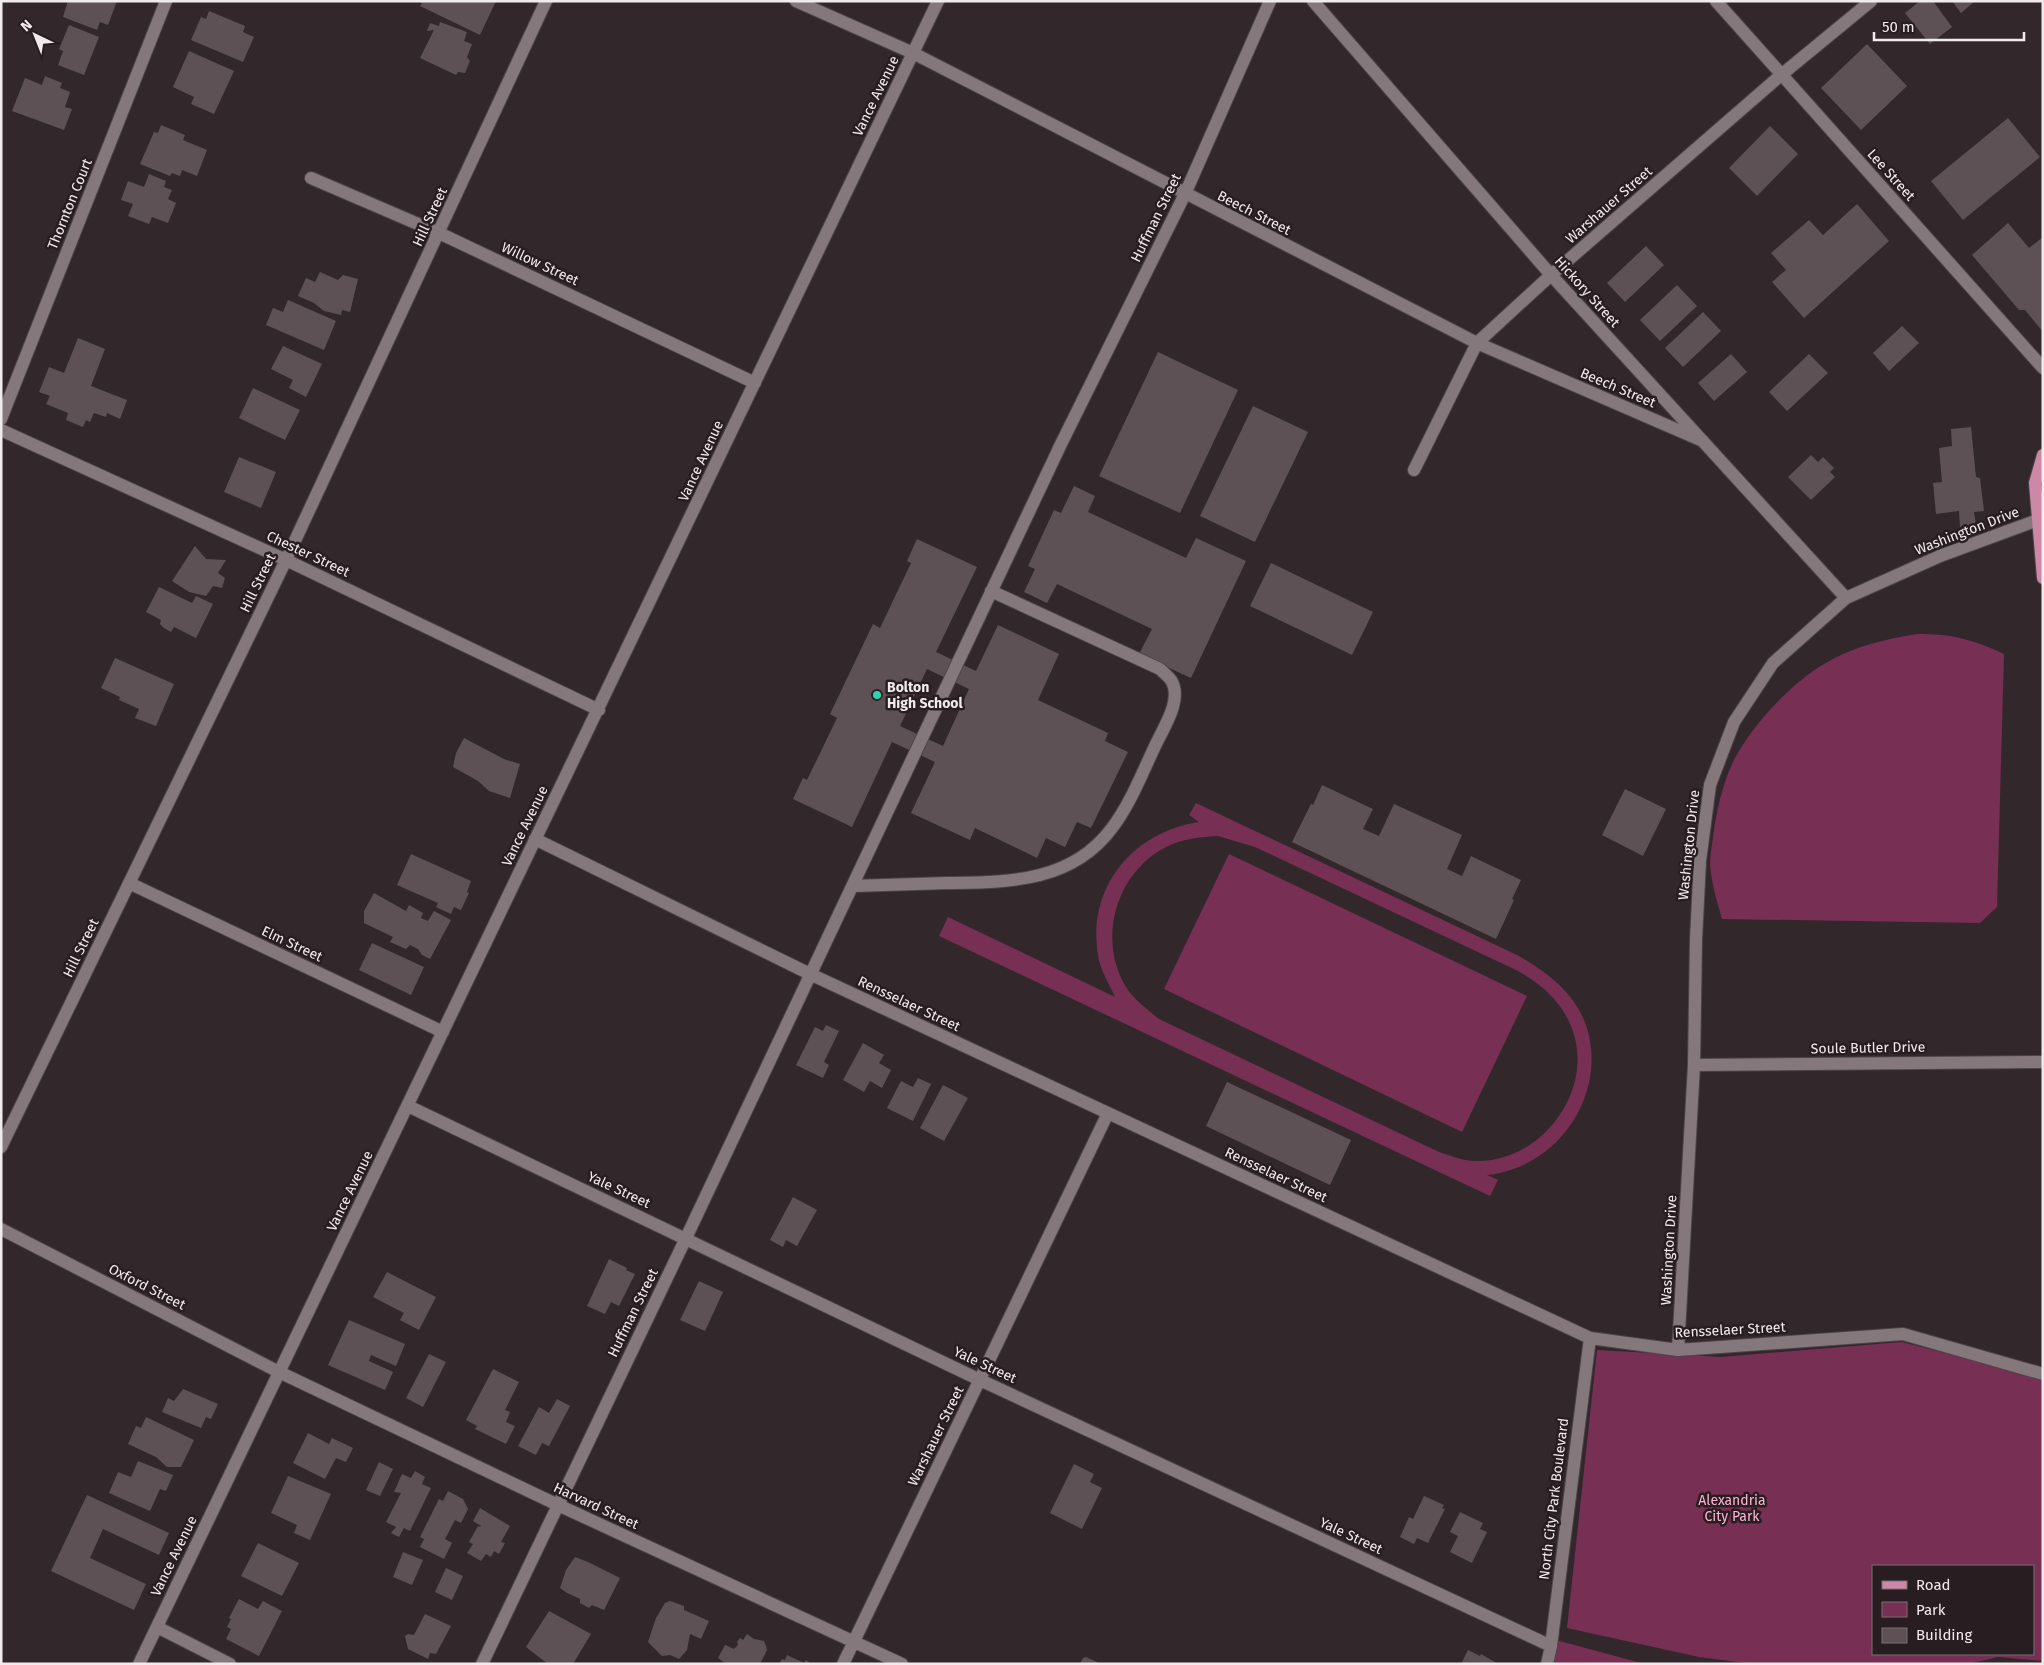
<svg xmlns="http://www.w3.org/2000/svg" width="2044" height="1665" viewBox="0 0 2044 1665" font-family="'Fira Sans',sans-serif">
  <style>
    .green { fill: #772f53; fill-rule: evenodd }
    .building { fill: #5d5156; fill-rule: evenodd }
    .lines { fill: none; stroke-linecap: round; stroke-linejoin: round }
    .minor-casing { stroke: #4e4548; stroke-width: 14 }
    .major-casing { stroke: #4e4548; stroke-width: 14 }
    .minor { stroke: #85787d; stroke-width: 12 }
    .major { stroke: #cc88a6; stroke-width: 12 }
    .poi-dot { fill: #2ad5ac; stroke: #281e22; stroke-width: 2 }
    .labels { text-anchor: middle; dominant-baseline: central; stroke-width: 5; stroke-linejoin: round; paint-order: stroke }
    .street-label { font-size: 14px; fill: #f2ebed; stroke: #281e22 }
    .poi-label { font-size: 14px; font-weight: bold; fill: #f2ebed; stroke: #281e22; text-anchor: start }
    .park-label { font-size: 14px; fill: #fdb4d3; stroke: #281e22 }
  </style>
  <rect width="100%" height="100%" fill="#32282c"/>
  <path class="green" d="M1917 634C1953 634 1971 639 2004 654L1997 907 1980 923 1722 919C1717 901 1711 882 1710 863 1710 855 1712 845 1713 837 1716 813 1722 786 1732 764 1750 727 1789 685 1824 664 1852 647 1885 639 1917 634Z
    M1196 803 1519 956C1548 973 1574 992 1586 1025 1609 1094 1558 1168 1487 1175L1498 1180 1490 1196 939 936 948 917 1115 997C1109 983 1100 970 1098 955 1087 887 1133 832 1199 822L1189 815ZM1218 836 1255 847 1516 970C1540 983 1560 1000 1571 1026 1597 1088 1542 1163 1476 1161 1463 1161 1451 1156 1439 1152L1159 1019C1148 1010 1136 1001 1128 990 1096 942 1115 873 1166 847 1182 839 1199 837 1218 836Z
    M1229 854 1527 996 1462 1132 1164 989Z
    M1902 1342 2043 1378V1661L1998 1657 1968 1664H1753L1699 1657 1567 1628 1597 1350 1721 1357ZM1873 1566H2033V1654H1873Z
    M1552 1639 1645 1664H1551Z"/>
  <path class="building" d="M68 1H117L108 25 100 22 97 30 63 17Z
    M418 1H496L480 35 420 6 422 3Z
    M1920 1H1933L1952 27 1930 44 1905 13Z
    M1952 1H1975L1961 13Z
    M209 11 245 26 243 32 254 37 243 62 191 40 201 17 206 19Z
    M440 22 467 32 464 41 472 44 467 57 470 61 465 73 458 72 456 75 420 58 434 30 427 31 430 23 439 26Z
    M69 25 99 37 84 75 58 65 63 51 59 49Z
    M1867 44 1907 86 1861 130 1821 88Z
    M189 51 234 71 214 114 191 104 194 97 173 87Z
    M45 76 62 83 60 88 70 92 65 107 72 109 64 130 12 111 25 78 42 85Z
    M2008 118 2040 157 1963 220 1931 181Z
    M161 125 185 135 183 140 207 150 197 176 182 170 180 176 172 173 170 176 140 164 154 132 158 133Z
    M1770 126 1798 154 1757 196 1729 168Z
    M149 174 166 181 164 187 172 190 168 199 176 203 168 223 152 217 149 224 128 216 133 204 121 200 128 181 144 187Z
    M1857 204 1889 241 1804 318 1772 282 1786 270 1771 253 1809 220 1823 235Z
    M2008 223 2029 248 2043 237V332L2025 310H2019L1972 255Z
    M1646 246 1664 265 1625 302 1607 283Z
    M320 272 338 280 343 275 358 279 350 312 342 310 341 315 324 311 314 303 298 296 306 278 315 282Z
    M1677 285 1697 306 1660 341 1640 320Z
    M288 300 336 321 324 350 266 325 273 308 283 312Z
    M1703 312 1721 331 1683 367 1665 348Z
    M1902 326 1919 343 1889 371 1873 353Z
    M78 338 105 349 91 386 127 400 120 419 107 413 106 417 94 413 90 422 86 420 83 427 66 420 68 413 46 404 50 396 39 392 49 367 64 373Z
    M283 346 322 364 306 397 289 388 293 380 271 369Z
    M1158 352 1238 390 1180 513 1099 476Z
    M1731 354 1747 372 1714 401 1698 383Z
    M1809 354 1828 373 1787 411 1769 392Z
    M253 388 300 410 285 440 239 418Z
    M1253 406 1308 432 1255 542 1200 516Z
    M1971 427 1976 477 1980 478 1984 511 1974 512 1976 525 1960 527 1959 511 1936 514 1933 483 1942 482 1939 448 1952 446 1951 429Z
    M1811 455 1818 462 1823 457 1834 468 1830 472 1835 477 1811 500 1788 477Z
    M239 457 276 472 261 508 224 492Z
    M1074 486 1095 496 1088 512 1186 558 1196 538 1246 561 1191 678 1139 654 1152 629 1057 584 1047 603 1024 592 1035 569 1028 566 1054 510 1061 513Z
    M917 539 977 567 936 652 976 671 998 625 1059 654 1038 700 1108 733 1105 741 1128 752 1091 828 1077 822 1065 847 1046 838 1037 858 975 828 970 840 911 813 935 762 892 742 852 827 793 799 803 778 807 780 837 718 830 714 873 624 880 628 911 563 907 561ZM927 669 969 689 943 746 900 726Z
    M195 546 206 559 226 560 218 573 225 578 222 588 213 586 206 596 189 592 172 581Z
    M1271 563 1373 612 1352 655 1250 606Z
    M159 587 192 603 196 596 213 604 196 638 174 627 171 632 164 628 160 624 161 620 146 612Z
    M115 658 174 684 156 726 135 718 139 709 119 700 120 697 101 688Z
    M464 738 504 759 520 764 510 798 489 791 478 781 453 767 456 753Z
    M1322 785 1373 809 1363 829 1379 836 1394 804 1462 835 1447 869 1462 876 1471 856 1521 880 1512 899 1514 900 1496 939 1292 842 1311 804 1313 805Z
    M1625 789 1666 809 1643 856 1602 835Z
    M411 854 471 881 467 892 469 893 461 910 454 907 451 914 436 907 438 903 397 885Z
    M374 893 406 911 409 905 423 913 421 918 428 921 434 911 451 920 430 959 422 955 418 949 410 945 406 949 390 942 393 937 364 923V911Z
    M372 943 424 967 411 995 359 970Z
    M826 1025 839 1031 824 1062 829 1065 823 1078 796 1065 815 1027 823 1031Z
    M863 1043 884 1055 879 1063 891 1070 882 1088 870 1081 864 1092 843 1080Z
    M918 1078 931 1084 913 1121 887 1108 901 1081 913 1087Z
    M1227 1082 1351 1140 1330 1185 1206 1126Z
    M943 1085 968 1098 944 1141 920 1128Z
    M793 1197 817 1210 797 1246 786 1240 783 1247 770 1240Z
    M609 1259 627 1268 626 1270 635 1274 619 1306 611 1302 605 1314 587 1306Z
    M387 1272 436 1297 419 1330 400 1320 404 1313 373 1297Z
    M699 1281 723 1292 705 1331 680 1320Z
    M349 1320 405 1344 396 1366 371 1355 369 1361 393 1372 385 1390 328 1365Z
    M429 1354 446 1362 423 1407 406 1398Z
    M493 1369 519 1382 505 1410 510 1412 506 1422 515 1426 506 1444 475 1429 477 1426 466 1420Z
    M183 1389 218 1404 211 1419 206 1417 201 1428 162 1412 168 1398 174 1401Z
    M557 1399 570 1406 549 1446 542 1443 536 1455 518 1446 539 1407 549 1413Z
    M146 1417 194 1440 181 1467H167L156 1457 128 1444 136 1426 141 1428Z
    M308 1433 329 1444 332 1438 353 1448 346 1462 336 1458 325 1479 293 1463Z
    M138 1461 173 1475 166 1491 160 1489 150 1511 109 1493 118 1472 131 1477Z
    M379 1462 393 1469 380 1496 366 1490Z
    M1074 1464 1094 1474 1090 1482 1102 1488 1082 1529 1050 1513Z
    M415 1471 425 1477 422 1484 431 1488 410 1531 404 1528 399 1537 391 1533 396 1527 386 1522 401 1493 394 1492 402 1474 411 1478Z
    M288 1476 331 1494 310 1540 294 1533 297 1525 271 1513Z
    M448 1491 463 1499 468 1509 461 1523 455 1520 445 1539 452 1543 444 1559 420 1547 424 1539 420 1537 439 1499 443 1501Z
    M87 1495 169 1533 159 1555 103 1529 90 1558 146 1584 134 1610 51 1571Z
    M1424 1496 1444 1505 1442 1508 1445 1509 1428 1543 1417 1538 1414 1544 1400 1537 1409 1517 1413 1519Z
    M480 1508 510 1526 501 1542 505 1543 499 1554 494 1551 491 1557 486 1554 481 1561 467 1553 473 1544 469 1542 478 1526 480 1527 481 1526 473 1521Z
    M1460 1512 1483 1523 1480 1529 1487 1532 1472 1563 1450 1552 1458 1536 1450 1532Z
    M258 1543 299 1563 282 1596 241 1576Z
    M403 1552 423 1560 412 1585 393 1577Z
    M575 1557 588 1562 620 1578 604 1610 592 1605 589 1608 580 1603V1599L567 1593 560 1588 566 1570Z
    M446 1568 463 1576 452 1600 435 1592Z
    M239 1599 258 1609 263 1601 282 1611 259 1656 226 1639 231 1629 227 1627 231 1619 229 1618Z
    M670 1601 684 1606V1610L709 1621 701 1639 690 1634 687 1650 679 1659 670 1655 662 1656 648 1642 656 1618 665 1603Z
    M549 1611 591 1634 573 1664H548L526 1647Z
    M425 1614 451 1626 436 1654 430 1653 428 1659 408 1649 405 1636 408 1634 414 1635Z
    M747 1634 754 1639 764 1641 766 1646 767 1650 760 1664H726L718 1658 725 1645 734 1649 738 1645 737 1642 740 1638 743 1640Z
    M1468 1650 1480 1656 1481 1654 1498 1664H1461Z
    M787 1655 804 1663 806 1660 811 1664H779L782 1659 785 1660Z
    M1086 1657 1101 1664H1080L1083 1658Z"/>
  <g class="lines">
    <g class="minor-casing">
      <path id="minor" d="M796 1 913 53 1477 343 1703 441
        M1313 1 1551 275 1846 598
        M1716 1 2043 368
        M311 178 439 233 755 383
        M1 419 166 1
        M1 430 286 560 599 710
        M1414 470 1477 343 1551 275 1781 75 1871 1
        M535 839 810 974 1590 1338 1678 1350 1903 1334 2043 1374
        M129 883 443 1032
        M852 886C884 885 915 884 947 883 1008 882 1071 883 1112 828 1131 803 1143 771 1156 744 1164 727 1183 699 1171 680 1168 676 1163 672 1160 669L991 591
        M1694 1065 2043 1062
        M408 1106 980 1380 1551 1646
        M1 1147 286 560 546 1
        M1 1229 279 1372 558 1505 902 1664
        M1678 1350 1694 1065 1696 939 1700 861 1710 785 1734 722 1773 663 1846 598 1940 556 2038 520
        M157 1627 230 1664
        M139 1664 938 1
        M482 1664 686 1238 1061 444 1185 194 1270 1
        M843 1664 1108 1113
        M1547 1664 1551 1646 1590 1338"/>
    </g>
    <g class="major-casing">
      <path id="major" d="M2043 455 2035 483 2043 578"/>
    </g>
    <use href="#minor" class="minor"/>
    <use href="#major" class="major"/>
  </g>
  <circle class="poi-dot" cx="877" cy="695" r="5"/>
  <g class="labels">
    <g class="street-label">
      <text transform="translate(876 96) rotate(-64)">Vance Avenue</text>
      <text transform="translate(1891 175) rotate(48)">Lee Street</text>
      <text transform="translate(70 204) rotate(-68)">Thornton Court</text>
      <text transform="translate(1609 205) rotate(-41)">Warshauer Street</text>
      <text transform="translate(1254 213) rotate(27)">Beech Street</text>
      <text transform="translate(430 217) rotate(-65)">Hill Street</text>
      <text transform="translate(1156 218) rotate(-64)">Huffman Street</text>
      <text transform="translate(540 264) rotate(25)">Willow Street</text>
      <text transform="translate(1587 292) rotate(48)">Hickory Street</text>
      <text transform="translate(1618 388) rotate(23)">Beech Street</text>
      <text transform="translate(701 461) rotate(-65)">Vance Avenue</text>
      <text transform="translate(1967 531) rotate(-21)">Washington Drive</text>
      <text transform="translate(308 554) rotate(25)">Chester Street</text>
      <text transform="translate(258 583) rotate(-64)">Hill Street</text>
      <text transform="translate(525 826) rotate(-64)">Vance Avenue</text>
      <text transform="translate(1689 845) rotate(-84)">Washington Drive</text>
      <text transform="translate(292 944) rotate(25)">Elm Street</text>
      <text transform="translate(81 948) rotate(-64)">Hill Street</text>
      <text transform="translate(909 1004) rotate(25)">Rensselaer Street</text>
      <text transform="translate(1868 1048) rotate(-1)">Soule Butler Drive</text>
      <text transform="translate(1276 1175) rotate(25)">Rensselaer Street</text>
      <text transform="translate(619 1190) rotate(25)">Yale Street</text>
      <text transform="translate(350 1191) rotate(-64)">Vance Avenue</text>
      <text transform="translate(1669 1250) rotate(-87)">Washington Drive</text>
      <text transform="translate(147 1287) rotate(27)">Oxford Street</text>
      <text transform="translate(633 1313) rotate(-64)">Huffman Street</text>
      <text transform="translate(1730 1330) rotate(-3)">Rensselaer Street</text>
      <text transform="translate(985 1365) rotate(25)">Yale Street</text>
      <text transform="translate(936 1436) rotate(-64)">Warshauer Street</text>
      <text transform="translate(1554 1499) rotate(-83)">North City Park Boulevard</text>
      <text transform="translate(596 1506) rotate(25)">Harvard Street</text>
      <text transform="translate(1351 1536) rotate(25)">Yale Street</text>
      <text transform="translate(174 1556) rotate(-64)">Vance Avenue</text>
    </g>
    <g class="poi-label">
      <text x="887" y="687">Bolton<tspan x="887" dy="16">High School</tspan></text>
    </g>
    <g class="park-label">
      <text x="1732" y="1500">Alexandria<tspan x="1732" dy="16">City Park</tspan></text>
    </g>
  </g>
  <rect width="2044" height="1665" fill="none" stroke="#f2ebed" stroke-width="5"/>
  <rect x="1872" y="1565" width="162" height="90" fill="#281e22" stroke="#797073"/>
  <rect x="1882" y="1581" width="25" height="8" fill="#cc88a6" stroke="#797073"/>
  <text x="1916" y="1590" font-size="15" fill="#f2ebed">Road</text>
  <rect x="1882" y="1602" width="25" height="15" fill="#772f53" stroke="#797073"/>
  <text x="1916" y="1615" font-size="15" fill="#f2ebed">Park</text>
  <rect x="1882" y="1628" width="25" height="15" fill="#5d5156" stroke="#797073"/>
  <text x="1916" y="1640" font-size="15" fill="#f2ebed">Building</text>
  <g transform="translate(35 35) rotate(317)" stroke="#281e22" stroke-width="4" paint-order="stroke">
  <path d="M0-4L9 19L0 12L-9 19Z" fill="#f2ebed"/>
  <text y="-8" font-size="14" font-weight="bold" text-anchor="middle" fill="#f2ebed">N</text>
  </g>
  <path d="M1874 32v8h150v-8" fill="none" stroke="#f2ebed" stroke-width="2.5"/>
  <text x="1882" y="32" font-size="15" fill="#f2ebed" stroke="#281e22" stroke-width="4" paint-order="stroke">50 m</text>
</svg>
